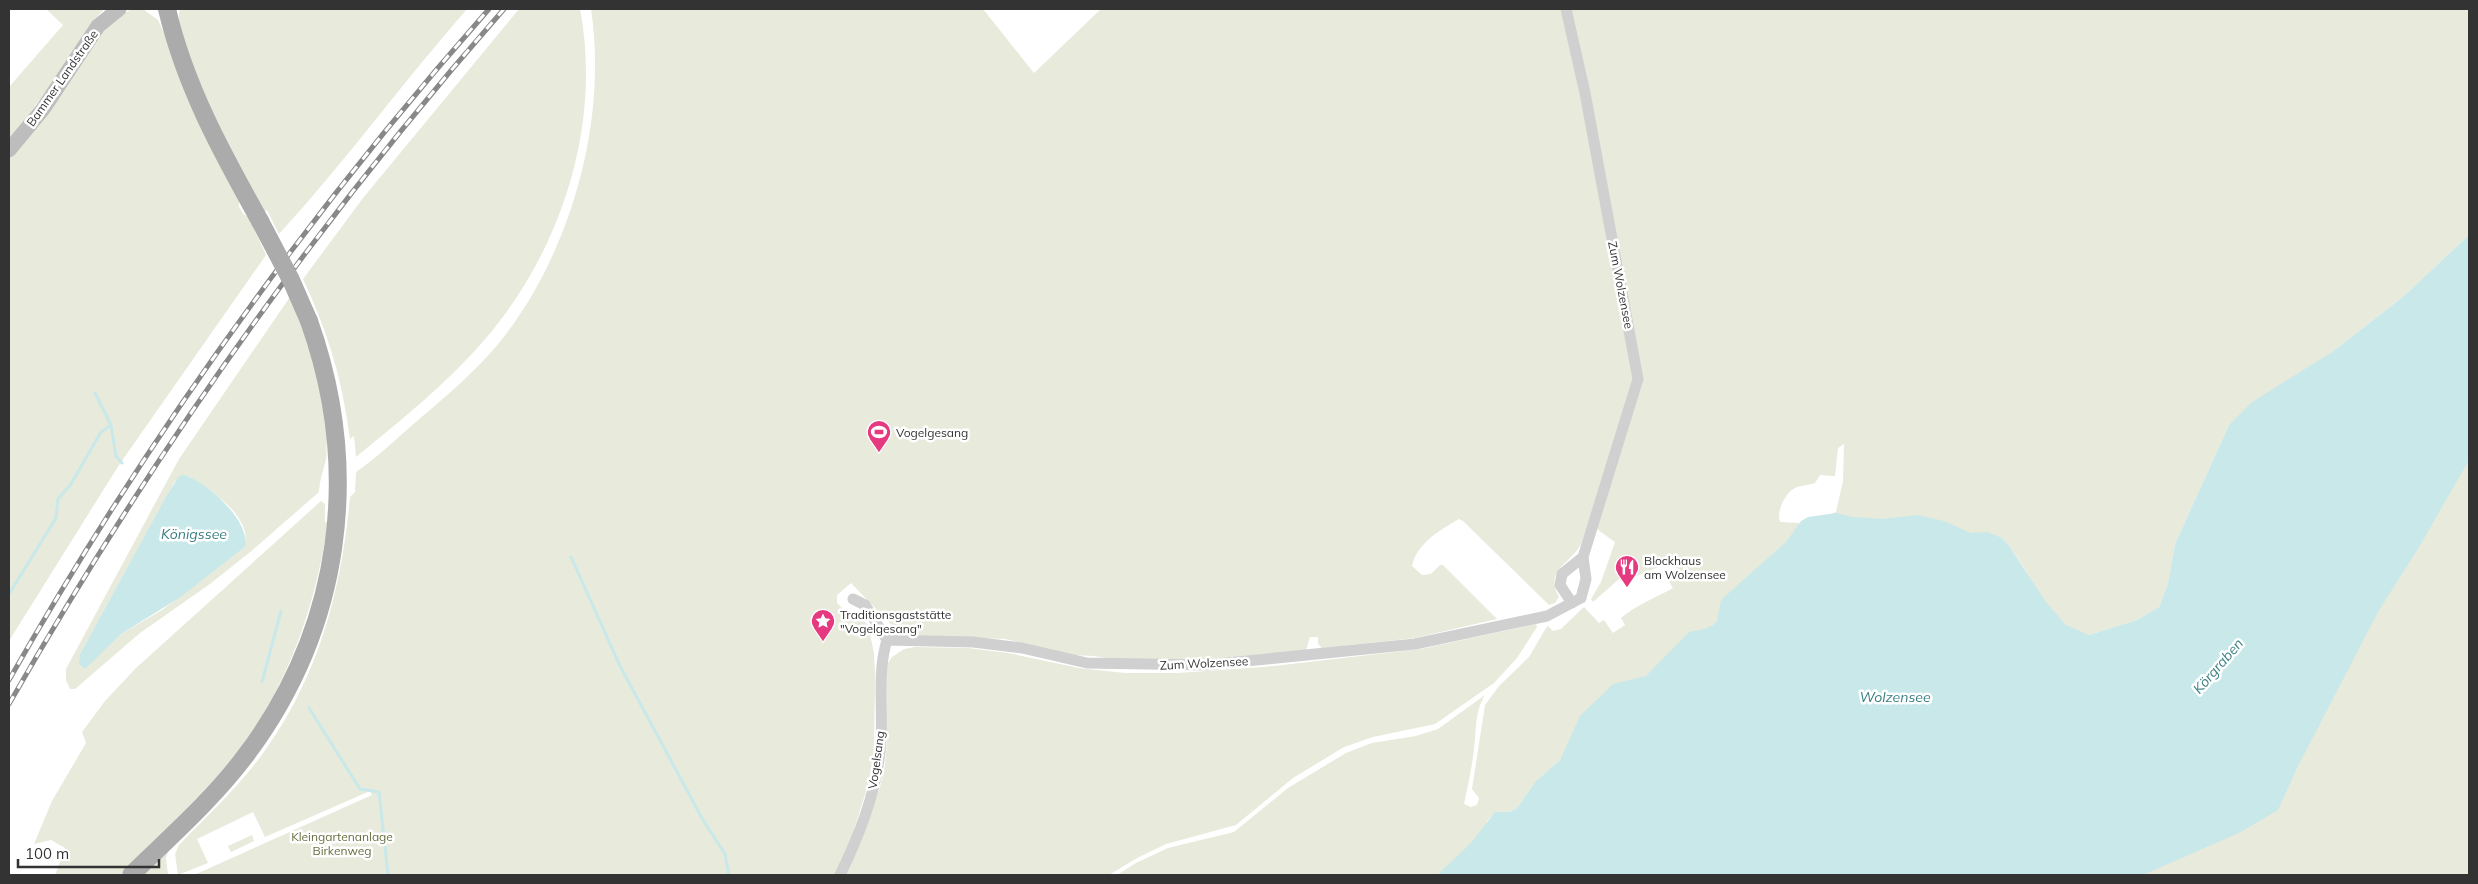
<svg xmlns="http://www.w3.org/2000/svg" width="2478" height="884" viewBox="0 0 2478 884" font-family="Mulish,sans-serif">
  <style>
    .green { fill: #e8eadb; fill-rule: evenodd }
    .water { fill: #c9e8ea }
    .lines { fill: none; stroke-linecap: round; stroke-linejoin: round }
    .stream { stroke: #c9e8ea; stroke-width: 3 }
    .minor { stroke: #d0d0d0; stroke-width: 11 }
    .secondary { stroke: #bdbdbd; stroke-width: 15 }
    .primary { stroke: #ababab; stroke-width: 18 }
    .rail-casing { stroke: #888; stroke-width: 5 }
    .rail { stroke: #fff; stroke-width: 3; stroke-dasharray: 9; stroke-linecap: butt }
    .primary-bridge { stroke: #ababab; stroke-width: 18 }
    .labels { text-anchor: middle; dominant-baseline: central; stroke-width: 5; stroke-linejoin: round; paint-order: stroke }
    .street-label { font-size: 12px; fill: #333; stroke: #fff }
    .poi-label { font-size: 12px; fill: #333; stroke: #fff; text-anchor: start }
    .park-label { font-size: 12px; fill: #666f3f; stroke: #fff }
    .water-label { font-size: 14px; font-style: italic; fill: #387e82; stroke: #fff }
  </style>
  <rect width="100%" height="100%" fill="#fff"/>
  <path class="green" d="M46 9H104L88 27 54 81 11 138 9 137V87L63 25Z
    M132 9H143L158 20 239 197V207L244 215 248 216 256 228 255 231 266 255 119 465 9 641V159C21 144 35 130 46 115 71 79 90 29 132 9Z
    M180 9H467C403 82 345 162 279 234L267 210 263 213C244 175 169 45 180 9Z
    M519 9H580C602 124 562 248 487 337 449 382 401 420 356 457L354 436 350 439C342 379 329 335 303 279L363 198Z
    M591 9H983L1034 73 1101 9H1564L1635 377 1581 544C1569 566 1544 569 1559 597L1555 603 1549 605 1463 521 1459 519C1440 530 1417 543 1412 566L1422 575 1431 574 1440 565H1443L1497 619 1415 638 1322 648 1318 644V637H1310L1306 650 1206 661H1129L1094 656 1072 655 1005 639 905 635 897 631 851 583 837 595V603L847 613 858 615 868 625 874 653 875 674 874 753 868 785 850 842 836 875H194L372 795 370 791 265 837 253 812 197 839 208 863 178 875 175 854 179 845C210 813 243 783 268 746 320 672 342 586 350 497L355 492 356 472C378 457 397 438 417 421 445 397 475 372 499 343 571 254 608 121 591 9Z
    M1569 9H2469V235L2404 296 2332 352 2229 425 2175 544 2168 583 2159 607 2137 620 2089 635C2082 632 2074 630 2067 626 2045 611 2023 559 2002 538L1928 533 1831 514 1836 512 1843 481 1844 444 1838 448 1835 476 1820 475 1815 483C1809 485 1801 485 1795 488 1785 493 1776 512 1780 522L1799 523 1800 538 1747 597 1567 746 1560 760 1535 782 1517 808 1509 812H1496L1487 821 1490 843 1449 865 1437 875H1117L1136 863 1168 848 1234 832 1288 788 1346 753 1372 743 1416 736 1438 729 1485 695C1474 713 1477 729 1474 749 1472 767 1468 786 1464 804L1471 807 1477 805 1479 798 1472 789 1485 705 1499 686 1529 657 1546 628 1548 626 1553 631 1561 629 1584 607 1599 623 1604 620 1613 633 1625 625 1621 618C1636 605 1655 598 1673 588L1668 580 1679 575 1673 561 1622 582 1619 579 1593 602 1591 599 1601 582 1615 542 1598 530 1596 524 1641 377Z
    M290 297 308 338 317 371 329 439C324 447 328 452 326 459 323 472 320 478 319 492L249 553 210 584 140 633 75 689H70L66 680V669L179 459ZM190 477C209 489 239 508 245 532 246 536 245 543 245 547L162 610 121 634 103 651 80 654 175 481Z
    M2469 454V875H2117L2276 785Z
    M321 501 325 504V523L328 521C315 612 284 699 223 769 191 806 155 840 120 875H55L65 848 51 840 34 844 52 801 86 743 82 732 105 701 136 668Z
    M1536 624 1537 627 1517 658 1494 683 1435 724 1373 737 1344 747 1293 778 1236 825 1166 844 1137 858 1109 875H845L880 787 885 765 887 740 886 666 892 657 904 649 915 647 968 648 1008 653 1079 668 1125 673H1178L1274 666 1421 649Z
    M252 835 254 841 231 852 228 846Z
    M171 844 166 858 168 875H140Z"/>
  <path class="water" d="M2469 235V460L2419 547 2378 612 2296 770 2278 810 2241 832 2143 875H1437L1471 843 1495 812H1509L1517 808 1535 782 1560 760 1580 716 1613 684 1646 676 1689 632 1705 629 1713 625 1717 621 1721 600 1787 541 1801 521 1808 517 1836 513 1853 517 1883 519 1917 515 1944 521 1971 533 1987 532 2002 538 2010 547 2046 602 2066 625 2089 635 2137 620 2159 607 2168 583 2175 544 2229 425 2252 402 2332 352 2404 296Z
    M184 475C207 482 251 521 245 547L179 598 121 634 85 669 79 664 80 654 167 495 179 476Z"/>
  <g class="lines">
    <path class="stream" d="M95 393 111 425 116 456 122 463
      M571 557 620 666 703 820 725 854 729 875
      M9 594 56 518 58 499 71 484 101 432 111 425
      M262 682 281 611
      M309 708 360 789 379 792 388 875"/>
    <path class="minor" d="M853 599 865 605 887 640 973 642 1022 648 1087 663 1207 665 1415 644 1547 616 1581 598 1586 579 1583 557 1638 379 1585 93 1566 9
      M1572 603 1560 585 1562 574 1583 557
      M840 875C860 834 879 786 881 740 883 706 877 673 887 640"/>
    <path class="secondary" d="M9 150 43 109 98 26 119 9"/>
    <path class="primary" d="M167 9C185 86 222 153 260 221
      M131 875C171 836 213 799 246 755 342 627 362 470 309 321"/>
    <g class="rail-casing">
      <path id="rail" d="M9 680C145 441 307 215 489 9
        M9 704C151 456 316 223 504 9"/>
    </g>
    <use href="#rail" class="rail"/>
    <path class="primary-bridge" d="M260 221 291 280 309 321"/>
  </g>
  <defs>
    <g id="stadium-pin" transform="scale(1.25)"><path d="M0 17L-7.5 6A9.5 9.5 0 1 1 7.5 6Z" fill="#e53a80" stroke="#fff"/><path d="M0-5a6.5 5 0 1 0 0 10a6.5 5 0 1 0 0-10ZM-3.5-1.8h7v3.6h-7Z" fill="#fff"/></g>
    <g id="restaurant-pin" transform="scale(1.25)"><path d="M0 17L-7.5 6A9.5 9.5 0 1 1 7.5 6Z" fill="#e53a80" stroke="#fff"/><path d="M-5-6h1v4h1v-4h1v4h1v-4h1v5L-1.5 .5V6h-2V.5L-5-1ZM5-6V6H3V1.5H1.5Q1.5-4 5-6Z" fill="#fff"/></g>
    <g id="sight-pin" transform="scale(1.25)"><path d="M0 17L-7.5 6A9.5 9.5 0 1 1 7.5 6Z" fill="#e53a80" stroke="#fff"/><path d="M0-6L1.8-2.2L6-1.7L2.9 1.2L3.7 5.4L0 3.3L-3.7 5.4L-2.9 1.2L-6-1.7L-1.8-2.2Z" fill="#fff"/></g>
  </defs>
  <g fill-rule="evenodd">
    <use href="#stadium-pin" x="879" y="432"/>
    <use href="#restaurant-pin" x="1627" y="567"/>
    <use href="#sight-pin" x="823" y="621"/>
  </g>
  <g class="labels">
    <g class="street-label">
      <text transform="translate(62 78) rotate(-55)">Bammer Landstraße</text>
      <text transform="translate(1621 285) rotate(79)">Zum Wolzensee</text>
      <text transform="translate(1204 663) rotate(-3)">Zum Wolzensee</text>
      <text transform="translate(876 760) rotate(-82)">Vogelsang</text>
    </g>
    <g class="poi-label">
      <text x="896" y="432">Vogelgesang</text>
      <text x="1644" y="560">Blockhaus<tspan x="1644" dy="14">am Wolzensee</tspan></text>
      <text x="840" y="614">Traditionsgaststätte<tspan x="840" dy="14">"Vogelgesang"</tspan></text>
    </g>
    <g class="park-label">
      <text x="342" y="836">Kleingartenanlage<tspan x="342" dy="14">Birkenweg</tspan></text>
    </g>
    <g class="water-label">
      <text x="194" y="534">Königssee</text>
      <text transform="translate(2218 666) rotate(-49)">Körgraben</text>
      <text x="1895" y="697">Wolzensee</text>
    </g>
  </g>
  <rect width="2478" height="884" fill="none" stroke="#333333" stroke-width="20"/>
  <path d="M18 859v8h141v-8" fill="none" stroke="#333333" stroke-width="2.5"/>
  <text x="25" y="859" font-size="15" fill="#333333" stroke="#ffffff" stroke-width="4" paint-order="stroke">100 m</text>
</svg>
